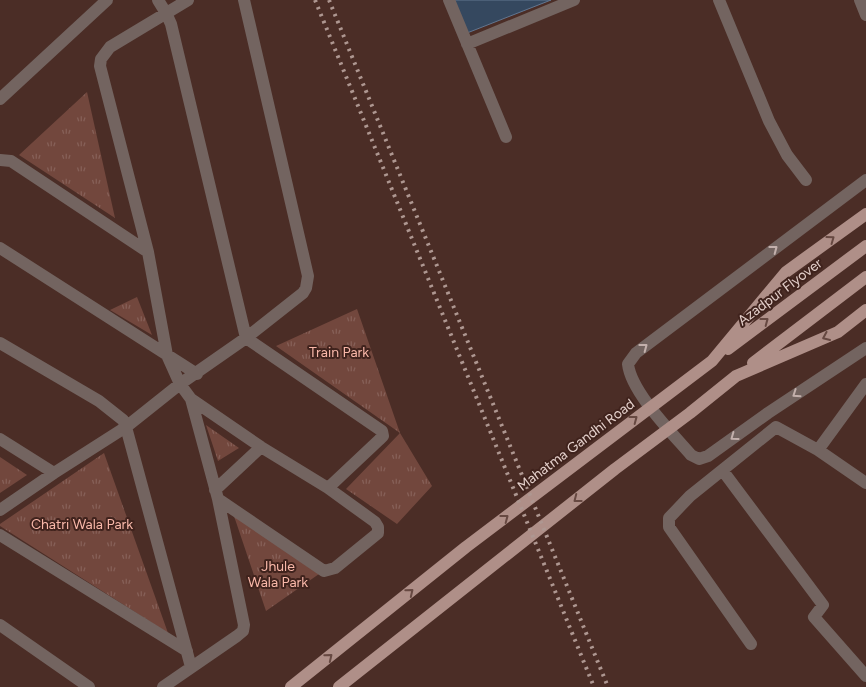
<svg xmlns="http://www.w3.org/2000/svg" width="866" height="687" viewBox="0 0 866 687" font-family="Figtree,sans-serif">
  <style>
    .park { fill: url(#park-tufts) }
    .building { fill: #35485f; stroke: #627690 }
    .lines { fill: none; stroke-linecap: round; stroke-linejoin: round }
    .minor { stroke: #736460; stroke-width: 12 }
    .major { stroke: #af8f88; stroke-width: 12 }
    .rail { stroke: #ae9791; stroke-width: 4; stroke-dasharray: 2.5 5; stroke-linecap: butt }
    .oneway { stroke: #674942 }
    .oneway2 { stroke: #c3b0ac }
    .labels { text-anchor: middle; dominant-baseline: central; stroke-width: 4; stroke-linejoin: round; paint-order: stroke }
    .street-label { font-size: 14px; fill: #e5d1cc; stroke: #40231d }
    .park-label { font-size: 14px; fill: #f9b8a9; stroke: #40231d }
  </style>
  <defs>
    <pattern id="park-tufts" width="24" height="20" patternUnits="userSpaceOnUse" patternTransform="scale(1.25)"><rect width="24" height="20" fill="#72473d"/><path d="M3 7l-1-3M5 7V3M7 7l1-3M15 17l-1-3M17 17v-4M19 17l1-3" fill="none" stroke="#866058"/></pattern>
  </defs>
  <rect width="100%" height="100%" fill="#4b2d26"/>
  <path class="park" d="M87 92 115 218 19 155Z
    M137 297 152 335 110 310Z
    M357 309 400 433 432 486 397 524 346 489 400 433 276 346Z
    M206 425 239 448 218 461Z
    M104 453 168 633 0 526V524Z
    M0 457 27 475 0 493Z
    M234 516 319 574 266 611Z"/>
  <path class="building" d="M454 0H551L467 33Z"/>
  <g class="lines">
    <path class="minor" d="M158 0 166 13 171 24 246 338 382 431 383 436 379 440 328 488
      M188 0 110 47 101 59 100 66 148 252 167 355 180 384 191 399 261 447 328 488 375 522 378 527V533L335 568 324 571 218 499
      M449 0 506 137
      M719 0 769 121 787 155 806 180
      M860 0 866 15
      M467 44 574 0
      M0 99 107 0
      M0 160 11 161 148 252
      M866 180 636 353 628 364C631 392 672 433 691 455L699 459 708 456 768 413 866 348
      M0 248 197 374
      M0 343 99 401 123 420 126 427 191 667
      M0 439 54 473
      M818 450 866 384
      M723 471 823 605 814 617 866 676
      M215 490 261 447
      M0 510 54 473 126 427 180 384 246 338 303 293 306 288 308 276 244 0
      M0 535 187 651
      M0 625 89 687
      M751 644 669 527V518L690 496 776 427 818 450 866 483
      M163 687 237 636 243 631 244 625 218 499 191 399"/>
    <path class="major" d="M728 349 866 246
      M753 363 866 277
      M291 687 466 547 712 361 786 272 866 214
      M339 687 615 469 690 413 736 376 838 332 866 310"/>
    <path class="rail" d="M315 0 594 687
      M329 0 608 687"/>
  </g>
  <defs><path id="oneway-chevron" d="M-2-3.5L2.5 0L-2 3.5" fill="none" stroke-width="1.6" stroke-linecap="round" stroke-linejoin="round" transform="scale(1.25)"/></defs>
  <g class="oneway">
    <use href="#oneway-chevron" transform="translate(831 239) rotate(-36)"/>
    <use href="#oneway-chevron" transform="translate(765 321) rotate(-37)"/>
    <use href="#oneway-chevron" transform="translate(826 337) rotate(156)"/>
    <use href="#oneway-chevron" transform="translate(634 419) rotate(-37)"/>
    <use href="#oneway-chevron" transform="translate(577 499) rotate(142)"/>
    <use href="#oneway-chevron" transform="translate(505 518) rotate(-37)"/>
    <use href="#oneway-chevron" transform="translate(410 592) rotate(-39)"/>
    <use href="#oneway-chevron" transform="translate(329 657) rotate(-39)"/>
  </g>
  <g class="oneway2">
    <use href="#oneway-chevron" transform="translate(774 249) rotate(-37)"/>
    <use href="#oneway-chevron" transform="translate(644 347) rotate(-37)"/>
    <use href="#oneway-chevron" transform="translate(796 394) rotate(146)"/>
    <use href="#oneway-chevron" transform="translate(734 437) rotate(144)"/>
  </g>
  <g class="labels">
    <g class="street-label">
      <text transform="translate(780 292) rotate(-37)">Azadpur Flyover</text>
      <text transform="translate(576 445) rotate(-37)">Mahatma Gandhi Road</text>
    </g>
    <g class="park-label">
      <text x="339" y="352">Train Park</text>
      <text x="82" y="524">Chatri Wala Park</text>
      <text x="278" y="566">Jhule<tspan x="278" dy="16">Wala Park</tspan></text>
    </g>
  </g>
</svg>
